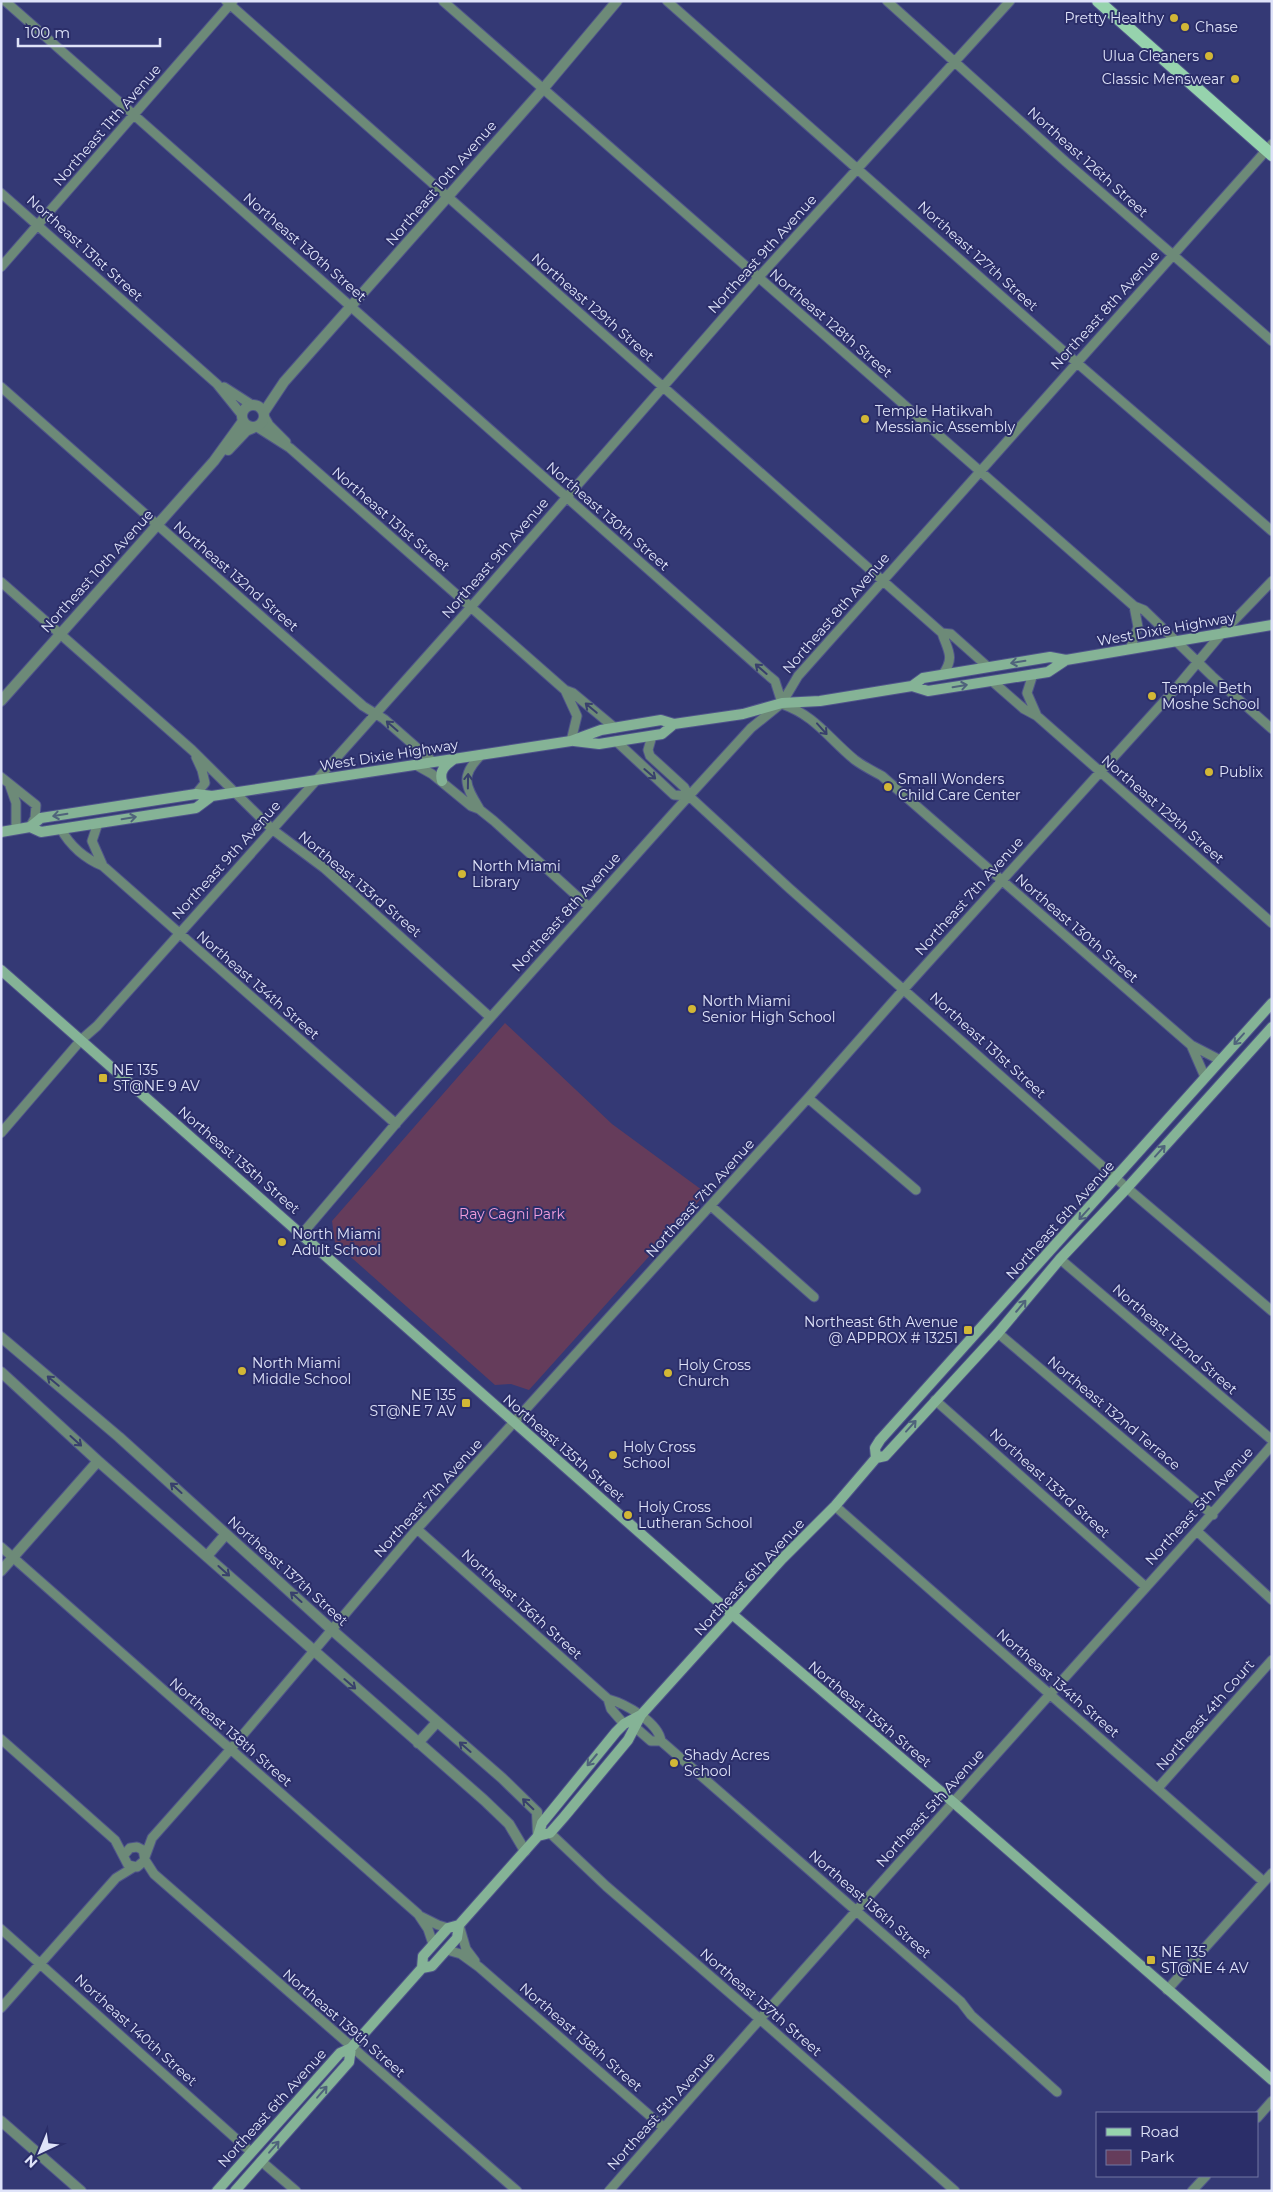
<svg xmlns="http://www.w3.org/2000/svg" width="1273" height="2192" viewBox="0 0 1273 2192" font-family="Montserrat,sans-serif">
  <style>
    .green { fill: #653c5b }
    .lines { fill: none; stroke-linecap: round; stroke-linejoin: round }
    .minor-casing { stroke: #4f548a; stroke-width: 11 }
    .tertiary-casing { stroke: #4f548a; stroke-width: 12 }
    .secondary-casing { stroke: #4f548a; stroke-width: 12 }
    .primary-casing { stroke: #4f548a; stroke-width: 14 }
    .minor { stroke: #6d8a78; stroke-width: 9 }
    .tertiary { stroke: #6d8a78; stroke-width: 10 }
    .secondary { stroke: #85b396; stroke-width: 10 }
    .primary { stroke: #96d3ad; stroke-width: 12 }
    .oneway { stroke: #4f637b }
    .oneway2 { stroke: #38406c }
    .poi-dot { fill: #d2b736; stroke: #2b2e69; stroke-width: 2 }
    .labels { text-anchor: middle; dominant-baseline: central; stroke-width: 4; stroke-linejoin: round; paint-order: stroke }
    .poi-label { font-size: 14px; fill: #dfe3f9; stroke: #2b2e69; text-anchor: start }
    .street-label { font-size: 14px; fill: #dfe3f9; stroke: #2b2e69 }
    .park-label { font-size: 14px; fill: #f29edc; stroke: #2b2e69 }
  </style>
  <rect width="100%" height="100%" fill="#343975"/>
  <path class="green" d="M505 1023 612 1124 706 1193 529 1390 511 1384 495 1385 335 1243 332 1221Z"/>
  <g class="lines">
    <g class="minor-casing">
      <path id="minor" d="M5 1 769 676 775 681 782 703
        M226 1 942 633C948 651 955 657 943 674
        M443 1 1134 606 1144 610 1212 676 1272 729
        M667 1 1076 362 1272 531
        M887 1 1066 162 1272 341
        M1 193 217 384 242 415
        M1 267 233 1
        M1 387 363 706 384 719 433 762
        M224 387 252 405
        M265 418 269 425 286 442
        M257 427 290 448 565 690 577 716 571 741
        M1 582 192 750 273 830 324 868 490 1017
        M942 633 951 634 988 667
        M1130 649 1138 627 1134 606
        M1033 674 1027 693 1037 716
        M992 681 1024 709 1037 716 1272 923
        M565 690 573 693 615 728
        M782 704C816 716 828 738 855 760 863 766 873 771 882 776L1191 1045 1220 1060
        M652 736 648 750 650 756 684 787 689 796 789 888 1127 1188 1272 1311
        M616 741 674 795 689 796
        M196 757 202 770 205 783 196 794
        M416 765 432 774 471 806 479 809 494 821 589 907
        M1 777 36 805 35 818 30 827
        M10 786 16 803V829
        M479 808C465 785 460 776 481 755
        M98 823 92 841 103 866
        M61 829C70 846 86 859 103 866L396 1124
        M1191 1045 1205 1077
        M808 1098 916 1190
        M1 1133 81 1040 97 1026 471 607 758 278 1010 1
        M711 1206 814 1297
        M302 1234 398 1121 677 809 751 728 782 703 798 676 1272 144
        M1060 1259 1272 1440
        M998 1333 1213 1515
        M935 1400 1146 1587
        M835 1506 1264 1882
        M417 1529 608 1699C626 1704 658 1722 661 1741L961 2002 971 2015 1057 2092
        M1198 1532 1272 1600
        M1 1547 418 1914 428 1929 433 1944
        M608 1699 611 1709 624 1724
        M636 1728 651 1741H661
        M1 1739 115 1840 128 1865 137 1867 145 1860 143 1850 137 1847 130 1848 124 1855
        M1158 1788 1272 1660
        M550 1833 606 1886 761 2020 955 2191
        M145 1857 152 1838 230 1750 417 1529 808 1098 904 989 1177 687 1222 633 1272 581
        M145 1860 154 1874 517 2191
        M420 1916 438 1925 448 1928
        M459 1925 466 1949 475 1961
        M1 1929 251 2152
        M447 1950 461 1954 479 1967 664 2128
        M1167 1990 1272 1873
        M1 2008 116 1878 134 1867
        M1257 2118 1272 2101
        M261 2161 296 2191
        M609 2191C766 2010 926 1833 1085 1655 1148 1585 1211 1516 1272 1445
        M1192 2191 1206 2176"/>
    </g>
    <g class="tertiary-casing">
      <path id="tertiary" d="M242 416a11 11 0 1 1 22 0a11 11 0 1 1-22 0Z
        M264 412 284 382 543 89 617 1
        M228 450 246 431 253 428
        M1 701 214 461 243 421
        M1 1337 119 1437 332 1630 502 1778 537 1812 538 1835
        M1 1372 98 1461 484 1800 509 1824 525 1851
        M207 1556 226 1534
        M1 1571 98 1461
        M418 1743 437 1722
        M1 2121 81 2191"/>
    </g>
    <g class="secondary-casing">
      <path id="secondary" d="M912 686 923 678 929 677 1050 657 1066 660 1272 625
        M574 741 599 744 662 734 674 724
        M442 781C439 771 445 765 454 759
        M30 827 41 832 196 808 212 796
        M1 832 30 827 41 818 196 794 212 796 571 741 601 730 661 720 674 724 743 714 782 703 820 701 912 686 928 691 1048 672 1066 660
        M1 970 732 1614 953 1802 1272 2080
        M876 1458 875 1448 880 1440 1272 1003
        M538 1836 550 1833 564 1817 628 1740 641 1715
        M422 1968 423 1956 448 1928 459 1925 538 1836 542 1823 616 1732 624 1724 641 1715 782 1559 835 1506 876 1458 885 1456 998 1333 1060 1259 1127 1188 1272 1027
        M217 2191 340 2053 351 2048 422 1968 432 1966 457 1938 459 1925
        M235 2191 349 2062 351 2048"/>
    </g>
    <g class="primary-casing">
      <path id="primary" d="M1098 1 1272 155"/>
    </g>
    <use href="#minor" class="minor"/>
    <use href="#tertiary" class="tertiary"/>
    <use href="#secondary" class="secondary"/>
    <use href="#primary" class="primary"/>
  </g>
  <defs><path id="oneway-shaft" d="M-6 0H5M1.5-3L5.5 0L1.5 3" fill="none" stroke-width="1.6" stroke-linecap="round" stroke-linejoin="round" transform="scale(1.25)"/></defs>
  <g class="oneway">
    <use href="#oneway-shaft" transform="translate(1018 662) rotate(171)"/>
    <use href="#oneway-shaft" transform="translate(960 686) rotate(-9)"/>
    <use href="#oneway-shaft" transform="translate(60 815) rotate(171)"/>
    <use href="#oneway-shaft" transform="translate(129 818) rotate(-9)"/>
    <use href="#oneway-shaft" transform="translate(1239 1039) rotate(132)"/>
    <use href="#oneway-shaft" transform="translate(1160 1151) rotate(-48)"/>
    <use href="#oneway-shaft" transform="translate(1084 1214) rotate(132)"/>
    <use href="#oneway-shaft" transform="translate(1021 1306) rotate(-50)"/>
    <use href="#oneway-shaft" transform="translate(911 1426) rotate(-48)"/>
    <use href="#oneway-shaft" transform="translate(592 1760) rotate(130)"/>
    <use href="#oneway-shaft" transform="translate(322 2092) rotate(-49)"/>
    <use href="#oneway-shaft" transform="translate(274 2147) rotate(-49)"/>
  </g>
  <g class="oneway2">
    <use href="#oneway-shaft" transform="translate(761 669) rotate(-139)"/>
    <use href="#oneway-shaft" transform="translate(591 708) rotate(-140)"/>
    <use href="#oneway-shaft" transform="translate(392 726) rotate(-139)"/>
    <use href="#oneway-shaft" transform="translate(822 729) rotate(48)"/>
    <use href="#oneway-shaft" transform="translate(650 774) rotate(41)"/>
    <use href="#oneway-shaft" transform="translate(468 781) rotate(-89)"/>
    <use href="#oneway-shaft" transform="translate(53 1381) rotate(-140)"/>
    <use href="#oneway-shaft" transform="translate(76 1441) rotate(42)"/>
    <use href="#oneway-shaft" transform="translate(176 1488) rotate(-138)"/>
    <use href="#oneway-shaft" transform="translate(224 1571) rotate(42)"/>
    <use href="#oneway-shaft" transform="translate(296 1597) rotate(-138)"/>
    <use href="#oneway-shaft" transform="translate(350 1684) rotate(41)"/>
    <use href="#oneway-shaft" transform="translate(465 1747) rotate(-139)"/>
    <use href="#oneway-shaft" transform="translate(528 1804) rotate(-136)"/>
  </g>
  <g class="poi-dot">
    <circle cx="1174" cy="18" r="5"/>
    <circle cx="1185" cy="27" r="5"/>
    <circle cx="1209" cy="56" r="5"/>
    <circle cx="1235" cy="79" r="5"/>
    <circle cx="865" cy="419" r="5"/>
    <circle cx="1152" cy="696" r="5"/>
    <circle cx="1209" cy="772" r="5"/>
    <circle cx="888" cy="787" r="5"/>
    <circle cx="462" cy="874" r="5"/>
    <circle cx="692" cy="1009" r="5"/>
    <rect x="98" y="1073" width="10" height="10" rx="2.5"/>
    <circle cx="282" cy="1242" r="5"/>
    <rect x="963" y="1325" width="10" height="10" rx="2.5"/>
    <circle cx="242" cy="1371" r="5"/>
    <circle cx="668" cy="1373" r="5"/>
    <rect x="461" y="1398" width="10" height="10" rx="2.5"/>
    <circle cx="613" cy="1455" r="5"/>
    <circle cx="628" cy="1515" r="5"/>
    <circle cx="674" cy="1763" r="5"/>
    <rect x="1146" y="1955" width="10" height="10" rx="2.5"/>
  </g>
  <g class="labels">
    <g class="poi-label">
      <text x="1164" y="18" text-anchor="end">Pretty Healthy</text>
      <text x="1195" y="27">Chase</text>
      <text x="1199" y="56" text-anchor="end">Ulua Cleaners</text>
      <text x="1225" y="79" text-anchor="end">Classic Menswear</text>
      <text x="875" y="411">Temple Hatikvah<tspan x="875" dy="16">Messianic Assembly</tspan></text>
      <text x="1162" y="688">Temple Beth<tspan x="1162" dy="16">Moshe School</tspan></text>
      <text x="1219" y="772">Publix</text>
      <text x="898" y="779">Small Wonders<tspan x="898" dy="16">Child Care Center</tspan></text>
      <text x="472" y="866">North Miami<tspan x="472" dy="16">Library</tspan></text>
      <text x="702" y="1001">North Miami<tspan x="702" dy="16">Senior High School</tspan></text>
      <text x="113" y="1070">NE 135<tspan x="113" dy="16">ST@NE 9 AV</tspan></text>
      <text x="292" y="1234">North Miami<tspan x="292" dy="16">Adult School</tspan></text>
      <text x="958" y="1322" text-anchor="end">Northeast 6th Avenue<tspan x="958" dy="16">@ APPROX # 13251</tspan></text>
      <text x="252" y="1363">North Miami<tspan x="252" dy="16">Middle School</tspan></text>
      <text x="678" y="1365">Holy Cross<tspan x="678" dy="16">Church</tspan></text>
      <text x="456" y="1395" text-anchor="end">NE 135<tspan x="456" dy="16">ST@NE 7 AV</tspan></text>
      <text x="623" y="1447">Holy Cross<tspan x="623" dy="16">School</tspan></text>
      <text x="638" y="1507">Holy Cross<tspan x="638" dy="16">Lutheran School</tspan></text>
      <text x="684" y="1755">Shady Acres<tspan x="684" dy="16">School</tspan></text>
      <text x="1161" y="1952">NE 135<tspan x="1161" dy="16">ST@NE 4 AV</tspan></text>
    </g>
    <g class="street-label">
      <text transform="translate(107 125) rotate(-49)">Northeast 11th Avenue</text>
      <text transform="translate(1088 162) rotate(42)">Northeast 126th Street</text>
      <text transform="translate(441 183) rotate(-49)">Northeast 10th Avenue</text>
      <text transform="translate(305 247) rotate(41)">Northeast 130th Street</text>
      <text transform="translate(85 248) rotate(42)">Northeast 131st Street</text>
      <text transform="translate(762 254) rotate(-48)">Northeast 9th Avenue</text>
      <text transform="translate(978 256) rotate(42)">Northeast 127th Street</text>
      <text transform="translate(593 307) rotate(41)">Northeast 129th Street</text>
      <text transform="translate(1105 310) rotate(-48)">Northeast 8th Avenue</text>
      <text transform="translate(831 323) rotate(41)">Northeast 128th Street</text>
      <text transform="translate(608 516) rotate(41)">Northeast 130th Street</text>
      <text transform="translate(391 519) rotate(41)">Northeast 131st Street</text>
      <text transform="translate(495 558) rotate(-49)">Northeast 9th Avenue</text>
      <text transform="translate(97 571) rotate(-48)">Northeast 10th Avenue</text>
      <text transform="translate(236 576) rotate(41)">Northeast 132nd Street</text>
      <text transform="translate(836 613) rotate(-49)">Northeast 8th Avenue</text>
      <text transform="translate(1166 629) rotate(-10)">West Dixie Highway</text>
      <text transform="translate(389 755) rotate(-9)">West Dixie Highway</text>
      <text transform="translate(1163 809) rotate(41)">Northeast 129th Street</text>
      <text transform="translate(226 860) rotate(-48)">Northeast 9th Avenue</text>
      <text transform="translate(360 884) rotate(40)">Northeast 133rd Street</text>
      <text transform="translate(969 896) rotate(-48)">Northeast 7th Avenue</text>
      <text transform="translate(566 912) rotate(-48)">Northeast 8th Avenue</text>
      <text transform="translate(1077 928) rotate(41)">Northeast 130th Street</text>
      <text transform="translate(258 985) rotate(41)">Northeast 134th Street</text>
      <text transform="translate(988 1045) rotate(42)">Northeast 131st Street</text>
      <text transform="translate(239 1160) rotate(41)">Northeast 135th Street</text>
      <text transform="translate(700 1198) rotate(-48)">Northeast 7th Avenue</text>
      <text transform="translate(1060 1220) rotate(-48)">Northeast 6th Avenue</text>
      <text transform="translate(1175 1339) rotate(41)">Northeast 132nd Street</text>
      <text transform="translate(1114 1413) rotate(40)">Northeast 132nd Terrace</text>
      <text transform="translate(564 1448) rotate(41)">Northeast 135th Street</text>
      <text transform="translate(1050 1483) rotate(42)">Northeast 133rd Street</text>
      <text transform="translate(428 1498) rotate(-48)">Northeast 7th Avenue</text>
      <text transform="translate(1199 1506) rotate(-48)">Northeast 5th Avenue</text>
      <text transform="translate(288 1571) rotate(42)">Northeast 137th Street</text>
      <text transform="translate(749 1577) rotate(-47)">Northeast 6th Avenue</text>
      <text transform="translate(522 1604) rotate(42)">Northeast 136th Street</text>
      <text transform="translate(1058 1683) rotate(41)">Northeast 134th Street</text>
      <text transform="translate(870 1714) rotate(40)">Northeast 135th Street</text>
      <text transform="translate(1205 1715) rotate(-49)">Northeast 4th Court</text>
      <text transform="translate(231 1732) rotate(41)">Northeast 138th Street</text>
      <text transform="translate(930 1808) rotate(-48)">Northeast 5th Avenue</text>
      <text transform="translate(870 1904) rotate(41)">Northeast 136th Street</text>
      <text transform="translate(761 2002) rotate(41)">Northeast 137th Street</text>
      <text transform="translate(344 2023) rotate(41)">Northeast 139th Street</text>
      <text transform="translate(136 2030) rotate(42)">Northeast 140th Street</text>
      <text transform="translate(581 2037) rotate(41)">Northeast 138th Street</text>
      <text transform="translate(272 2108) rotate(-48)">Northeast 6th Avenue</text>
      <text transform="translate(661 2111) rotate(-48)">Northeast 5th Avenue</text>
    </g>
    <g class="park-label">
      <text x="512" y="1214">Ray Cagni Park</text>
    </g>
  </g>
  <rect width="1273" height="2192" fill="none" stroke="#dfe3f9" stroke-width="5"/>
  <rect x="1096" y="2112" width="162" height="65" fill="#2b2e69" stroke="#7376a3"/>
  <rect x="1106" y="2128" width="25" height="8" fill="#96d3ad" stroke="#7376a3"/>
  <text x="1140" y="2137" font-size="15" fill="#dfe3f9">Road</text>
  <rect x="1106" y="2150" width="25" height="15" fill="#653c5b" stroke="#7376a3"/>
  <text x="1140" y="2162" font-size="15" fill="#dfe3f9">Park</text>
  <g transform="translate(40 2152) rotate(224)" stroke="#2b2e69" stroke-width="4" paint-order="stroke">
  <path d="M0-4L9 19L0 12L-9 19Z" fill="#dfe3f9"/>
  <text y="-8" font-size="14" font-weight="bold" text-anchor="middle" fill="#dfe3f9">N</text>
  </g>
  <path d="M18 38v8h142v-8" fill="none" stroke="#dfe3f9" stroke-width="2.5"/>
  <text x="25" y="38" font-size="15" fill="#dfe3f9" stroke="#2b2e69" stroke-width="4" paint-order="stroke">100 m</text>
</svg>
